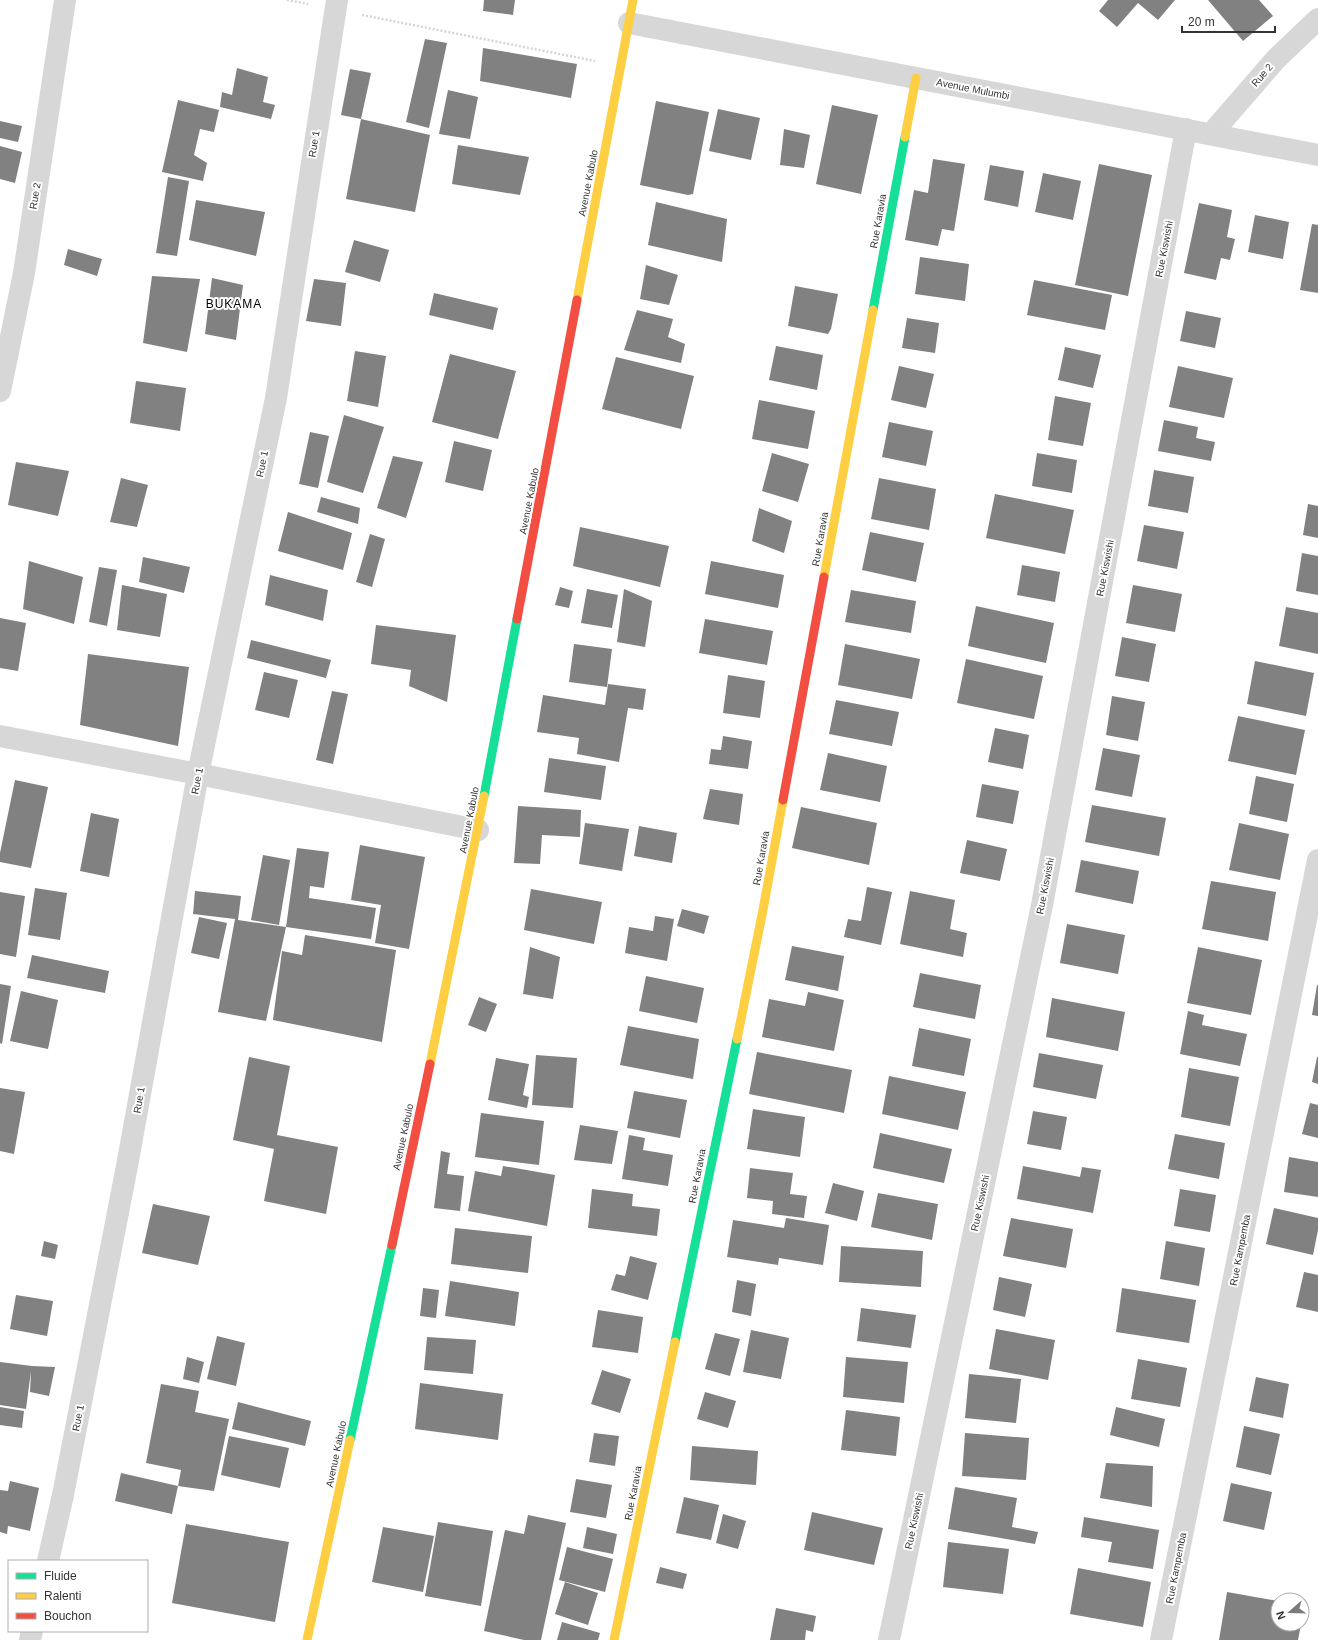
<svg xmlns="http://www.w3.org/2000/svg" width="1318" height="1640" viewBox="0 0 1318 1640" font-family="Arial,sans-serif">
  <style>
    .building { fill: #818181 }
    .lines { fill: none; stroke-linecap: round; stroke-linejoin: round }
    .path { stroke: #d5d5d5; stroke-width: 2.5; stroke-dasharray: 2 2; stroke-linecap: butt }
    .street { stroke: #d7d7d7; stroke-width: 22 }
    .fast { stroke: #16e098; stroke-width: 9 }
    .slow { stroke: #ffcf43; stroke-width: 9 }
    .jam { stroke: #f24e42; stroke-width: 9 }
    .labels { text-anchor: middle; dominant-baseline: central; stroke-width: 4; stroke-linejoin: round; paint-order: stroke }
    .street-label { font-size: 10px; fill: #333; stroke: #fff }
    .quarter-label { font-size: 12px; letter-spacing: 1px; fill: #000; stroke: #fff }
  </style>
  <rect width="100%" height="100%" fill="#fff"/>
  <path class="building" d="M484 0H515L513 15 483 11Z
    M1108 0H1175L1158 20 1138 3 1117 27 1099 11Z
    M1208 0H1259L1273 16 1243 41Z
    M425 39 447 43 429 128 406 122Z
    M483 48 577 64 571 98 480 81Z
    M237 68 268 77 263 102 275 105 271 119 220 107 222 92 232 95Z
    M350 69 371 73 361 119 341 115Z
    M448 90 478 97 470 139 439 134Z
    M178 100 219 110 214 132 200 129 194 155 207 163 203 181 162 172Z
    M656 101 709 112 693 194 688 195 640 185Z
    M832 105 878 115 861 194 816 184Z
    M718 109 760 118 751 160 709 151Z
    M361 119 430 135 415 212 346 199Z
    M0 121 22 126 18 142 0 138Z
    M784 129 810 135 804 168 780 165Z
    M458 145 529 157 520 195 452 184Z
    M0 146 22 152 15 183 0 179Z
    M933 159 965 164 954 231 942 229 938 246 905 240 914 190 928 193Z
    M1099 164 1152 175 1128 296 1075 285Z
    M990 165 1024 171 1018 207 984 200Z
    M1043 173 1081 181 1073 220 1035 212Z
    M168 177 189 181 177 256 156 253Z
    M196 200 265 212 256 256 189 240Z
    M656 202 727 219 722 262 648 245Z
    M1199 203 1232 210 1227 237 1235 239 1230 260 1221 258 1216 280 1184 273Z
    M1255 215 1289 222 1283 259 1248 252Z
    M1312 224 1318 225V293L1300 290Z
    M354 240 389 250 380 282 345 272Z
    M68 249 102 259 97 276 64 265Z
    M920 257 969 264 965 301 915 294Z
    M646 265 678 275 669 305 640 299Z
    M152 276 200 279 187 352 143 343Z
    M212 278 243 285 236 340 205 334Z
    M314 279 346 283 341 326 306 321Z
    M1034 280 1112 295 1105 330 1027 315Z
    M795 286 838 294 831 329 828 334 788 326Z
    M434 293 498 308 493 330 429 315Z
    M637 310 673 319 668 337 685 344 681 363 624 350Z
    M1186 311 1221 318 1215 348 1180 341Z
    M907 318 939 323 935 353 902 348Z
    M776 346 823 355 817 390 769 380Z
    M1065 347 1101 355 1093 388 1058 380Z
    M355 351 386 356 378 407 347 401Z
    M450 354 516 371 498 439 432 422Z
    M616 357 694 376 681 429 602 409Z
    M899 366 934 374 926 408 891 400Z
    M1178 366 1233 378 1224 418 1169 407Z
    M136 381 186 388 180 431 130 423Z
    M1055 396 1091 403 1083 446 1048 440Z
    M759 400 815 411 808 449 752 439Z
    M344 415 384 427 363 493 327 482Z
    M1164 420 1198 427 1196 438 1215 442 1211 461 1158 451Z
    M889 422 933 431 926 466 882 457Z
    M310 432 329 436 318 488 299 484Z
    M454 441 492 450 483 491 445 482Z
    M772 453 809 464 798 502 762 491Z
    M1037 453 1077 460 1072 493 1032 486Z
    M393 456 423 462 406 518 377 508Z
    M16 462 69 471 58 516 8 505Z
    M1154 470 1194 477 1188 513 1148 506Z
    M121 478 148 485 137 527 110 522Z
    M879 478 936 489 929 530 871 519Z
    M995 494 1074 510 1065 554 986 538Z
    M321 497 360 508 358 524 317 512Z
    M1308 504 1318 506V538L1303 535Z
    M759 508 792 521 784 553 752 541Z
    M288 512 352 533 343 570 278 551Z
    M1144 525 1184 532 1177 569 1137 561Z
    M580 527 669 546 660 587 573 566Z
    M870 532 924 543 916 582 862 570Z
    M370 534 385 539 372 587 356 582Z
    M1302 553 1318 556V595L1296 591Z
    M143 557 190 567 184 593 139 582Z
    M29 561 83 577 74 624 23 609Z
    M711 561 784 575 778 608 705 594Z
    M1022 565 1060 572 1055 602 1017 595Z
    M99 567 117 570 107 626 89 622Z
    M270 575 328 590 323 621 265 605Z
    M122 585 167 594 160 637 117 630Z
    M1133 585 1182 594 1175 632 1126 623Z
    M560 587 573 591 569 608 555 605Z
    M587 589 618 595 612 628 581 623Z
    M624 589 652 601 645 647 617 642Z
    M851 590 916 601 911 633 845 622Z
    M976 606 1054 623 1046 663 968 646Z
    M1286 607 1318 613V654L1279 646Z
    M0 618 26 623 18 671 0 668Z
    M705 619 773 631 767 665 699 653Z
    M376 625 456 635 447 702 409 686 411 670 371 664Z
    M1122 637 1156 644 1149 682 1115 676Z
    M251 640 331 660 326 678 247 658Z
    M574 644 612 649 607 687 569 682Z
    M845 644 920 659 912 699 838 685Z
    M88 654 189 667 178 746 80 725Z
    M966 659 1043 676 1034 719 957 703Z
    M1255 661 1314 673 1306 716 1247 704Z
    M264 672 298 680 289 718 255 710Z
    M728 675 765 681 760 718 723 713Z
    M608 684 646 689 643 710 628 708 619 762 577 754 579 738 537 732 543 695 605 705Z
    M332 691 348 694 333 764 316 760Z
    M1112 696 1145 702 1138 741 1106 735Z
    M836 700 899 712 892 746 829 734Z
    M1238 716 1305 730 1296 775 1228 761Z
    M995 728 1029 735 1023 769 988 762Z
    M723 736 752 741 748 769 709 764 711 749 721 750Z
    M1103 748 1140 755 1132 797 1095 790Z
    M828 753 887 766 880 802 820 790Z
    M549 758 606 766 601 800 544 792Z
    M1256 776 1294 784 1287 822 1249 814Z
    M15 780 48 787 31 868 0 862V853Z
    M982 784 1019 791 1013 824 976 817Z
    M710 789 743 794 739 825 703 819Z
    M1092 805 1166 818 1159 856 1085 842Z
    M518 806 581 810 580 837 542 835 540 864 514 863Z
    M801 807 877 823 869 865 792 848Z
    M91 813 119 819 109 877 80 871Z
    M585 823 629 829 622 871 579 864Z
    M1239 823 1289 834 1280 880 1229 870Z
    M639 826 677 833 672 863 634 856Z
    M967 840 1007 849 1000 881 960 873Z
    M360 845 425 857 409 949 375 943 381 905 351 900Z
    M297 848 329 852 324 888 310 886 309 898 376 908 371 939 286 927Z
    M263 855 290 860 279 925 251 920Z
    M1081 860 1139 871 1133 904 1075 892Z
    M1211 881 1276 892 1268 941 1202 929Z
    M867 887 892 892 881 945 844 937 848 919 861 921Z
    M35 888 67 893 60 940 28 935Z
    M531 889 602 902 594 944 524 930Z
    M195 891 241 896 238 920 286 927 266 1021 218 1012 235 919 193 914Z
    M910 891 955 900 950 929 967 933 963 957 900 944Z
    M0 892 25 896 16 957 0 954Z
    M682 909 709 916 704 934 677 926Z
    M655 916 674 919 667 961 625 953 629 927 653 931Z
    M199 917 227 923 219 959 191 953Z
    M1067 924 1125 935 1118 974 1060 963Z
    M305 935 396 950 382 1042 273 1020 282 951 302 955Z
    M792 946 844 956 838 991 785 980Z
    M530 947 560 957 553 999 523 994Z
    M1198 947 1262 960 1251 1015 1187 1003Z
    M32 955 109 971 105 993 27 978Z
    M920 973 981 985 975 1019 913 1007Z
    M646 976 704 988 697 1023 639 1011Z
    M0 984 11 986 2 1044 0 1043Z
    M1317 985H1318V1016L1312 1015Z
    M21 991 58 1000 48 1049 10 1041Z
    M808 992 844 1000 834 1051 762 1037 769 999 805 1006Z
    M479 997 497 1004 486 1032 468 1025Z
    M1052 998 1125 1012 1118 1051 1046 1037Z
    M1188 1011 1204 1015 1202 1025 1247 1034 1240 1066 1180 1054Z
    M628 1026 699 1039 693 1079 620 1065Z
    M919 1028 971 1039 964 1076 912 1066Z
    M757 1052 852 1070 844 1113 749 1094Z
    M1039 1053 1103 1065 1096 1099 1033 1087Z
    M536 1055 577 1058 573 1108 532 1105Z
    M249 1057 290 1066 277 1135 338 1147 326 1214 264 1201 274 1149 233 1140Z
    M1317 1057H1318V1084L1312 1082Z
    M496 1058 529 1064 523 1095 529 1097 527 1108 488 1100Z
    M1189 1068 1239 1077 1230 1126 1181 1117Z
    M889 1076 966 1092 958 1130 882 1114Z
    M0 1088 25 1092 14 1154 0 1151Z
    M634 1091 687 1100 680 1138 627 1128Z
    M1310 1103 1318 1105V1138L1302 1134Z
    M753 1109 805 1117 800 1157 747 1149Z
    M1033 1111 1067 1117 1061 1150 1027 1144Z
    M481 1113 544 1121 539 1165 475 1157Z
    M580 1125 618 1131 612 1164 574 1160Z
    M880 1133 952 1149 944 1183 873 1168Z
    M1175 1134 1225 1143 1219 1179 1168 1169Z
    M629 1135 645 1138 643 1150 673 1155 668 1186 622 1179Z
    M441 1151 450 1153 447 1174 464 1176 460 1211 434 1208Z
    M1289 1157 1318 1162V1197L1284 1192Z
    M503 1166 555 1175 547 1226 468 1211 475 1171 501 1176Z
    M1023 1166 1080 1177 1082 1167 1101 1170 1093 1213 1017 1199Z
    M750 1168 793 1173 790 1194 807 1196 804 1218 772 1214 773 1201 747 1198Z
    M833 1183 864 1191 857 1221 825 1213Z
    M592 1189 633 1194 632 1206 660 1209 657 1236 588 1228Z
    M1180 1189 1216 1195 1210 1232 1174 1226Z
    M878 1193 938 1204 932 1240 871 1227Z
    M153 1204 210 1216 198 1265 142 1253Z
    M1274 1208 1318 1218V1230L1313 1255 1266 1244Z
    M786 1218 829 1225 823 1265 779 1258 778 1265 727 1257 733 1220 784 1228Z
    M1011 1218 1073 1229 1066 1268 1003 1256Z
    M455 1228 532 1236 528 1273 451 1264Z
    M44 1241 58 1245 55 1259 41 1256Z
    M1166 1241 1205 1248 1199 1286 1160 1279Z
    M841 1246 923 1251 921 1287 839 1282Z
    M630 1256 657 1263 648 1300 611 1290 616 1274 625 1276Z
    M1304 1272 1318 1275V1312L1296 1307Z
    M999 1277 1032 1284 1025 1317 993 1310Z
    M737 1280 756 1284 751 1316 732 1312Z
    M450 1281 519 1292 515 1326 445 1316Z
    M423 1288 439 1290 436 1318 420 1316Z
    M1122 1288 1196 1300 1189 1343 1116 1332Z
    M16 1295 53 1301 47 1336 10 1329Z
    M861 1308 916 1315 911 1348 857 1341Z
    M598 1310 643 1317 638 1353 592 1347Z
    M996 1329 1055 1340 1048 1380 989 1369Z
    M751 1330 789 1338 781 1379 743 1372Z
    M715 1333 740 1339 730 1376 705 1369Z
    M217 1336 245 1343 236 1386 207 1379Z
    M427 1337 476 1340 473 1374 424 1370Z
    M187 1357 204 1362 199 1383 183 1379Z
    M846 1357 908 1362 904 1403 843 1397Z
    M1138 1359 1187 1368 1180 1407 1131 1399Z
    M0 1362 32 1366 55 1367 49 1396 30 1392 31 1371 26 1409 0 1405Z
    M602 1370 631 1379 620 1413 591 1404Z
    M969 1374 1021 1379 1016 1423 965 1418Z
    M1256 1377 1289 1384 1283 1418 1249 1411Z
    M420 1383 503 1394 498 1440 415 1429Z
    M161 1384 199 1391 195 1412 229 1419 214 1491 178 1486 172 1514 115 1501 121 1473 178 1486 181 1470 146 1463Z
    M705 1392 736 1401 728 1428 697 1419Z
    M238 1402 311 1421 305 1446 232 1429Z
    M0 1407 24 1411 22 1428 0 1425Z
    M1116 1407 1165 1419 1159 1447 1110 1435Z
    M846 1410 900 1417 896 1456 841 1450Z
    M1244 1426 1280 1434 1271 1475 1236 1467Z
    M594 1433 619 1436 615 1466 589 1462Z
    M965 1433 1029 1438 1026 1480 962 1476Z
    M229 1436 289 1448 280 1488 221 1475Z
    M692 1446 758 1451 756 1485 690 1480Z
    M1106 1463 1153 1466 1152 1507 1100 1498Z
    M576 1479 612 1485 606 1518 570 1512Z
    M10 1481 39 1488 30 1531 8 1526 7 1534 0 1532V1490L8 1491Z
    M1231 1483 1272 1492 1264 1530 1223 1521Z
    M955 1487 1017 1498 1012 1527 1038 1532 1035 1544 948 1529Z
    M684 1497 719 1505 711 1540 676 1533Z
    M812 1512 883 1528 874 1565 804 1550Z
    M723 1514 746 1521 738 1549 716 1543Z
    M528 1515 566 1523 541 1640H524L484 1631 505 1530 524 1534Z
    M1084 1517 1159 1530 1153 1569 1108 1562 1112 1542 1081 1537Z
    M438 1522 493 1531 481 1606 425 1596Z
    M186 1524 289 1542 275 1622 172 1603Z
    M383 1527 434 1536 423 1592 372 1582Z
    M587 1527 617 1534 613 1554 583 1548Z
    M948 1542 1009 1549 1003 1594 943 1587Z
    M567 1547 613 1559 605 1592 559 1580Z
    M660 1567 687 1574 683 1589 656 1583Z
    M1078 1568 1151 1582 1143 1627 1070 1614Z
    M565 1582 598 1593 588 1625 555 1614Z
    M1227 1592 1278 1601V1624H1301L1298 1640H1219Z
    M776 1608 816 1616 813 1632 806 1630 805 1640H770Z
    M562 1622 600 1633 598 1640H557Z"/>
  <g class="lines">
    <path class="path" d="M287 0 308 4
      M362 15 595 61"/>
    <path class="street" d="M629 23 1318 155
      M1211 134 1276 59 1318 19
      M0 391 24 273 65 0
      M0 736 198 774 478 830
      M48 1561 63 1495 127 1166 198 774 276 398 337 0
      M30 1640 32 1631
      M889 1640 1042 905 1186 129
      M1161 1640 1318 860"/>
    <path class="fast" d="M873 310 905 137
      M484 796 517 619
      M675 1342 737 1039
      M350 1440 392 1245"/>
    <path class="slow" d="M905 137 916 78
      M577 300 633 0
      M824 577 873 310
      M737 1039 763 910 783 800
      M430 1064 484 796
      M307 1640 350 1440
      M614 1640 675 1342"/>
    <path class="jam" d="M517 619 577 300
      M783 800 824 577
      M392 1245 430 1064"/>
  </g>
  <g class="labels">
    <g class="street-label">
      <text transform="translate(1262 75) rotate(-49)">Rue 2</text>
      <text transform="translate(973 89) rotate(11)">Avenue Mulumbi</text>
      <text transform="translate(314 144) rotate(-81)">Rue 1</text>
      <text transform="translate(588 183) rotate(-79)">Avenue Kabulo</text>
      <text transform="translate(35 196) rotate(-81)">Rue 2</text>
      <text transform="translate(878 221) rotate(-80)">Rue Karavia</text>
      <text transform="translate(1164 249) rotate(-79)">Rue Kiswishi</text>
      <text transform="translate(262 464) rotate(-78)">Rue 1</text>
      <text transform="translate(529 501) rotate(-79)">Avenue Kabulo</text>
      <text transform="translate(820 539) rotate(-80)">Rue Karavia</text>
      <text transform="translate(1105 568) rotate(-79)">Rue Kiswishi</text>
      <text transform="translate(197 781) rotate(-79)">Rue 1</text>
      <text transform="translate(469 820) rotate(-79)">Avenue Kabulo</text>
      <text transform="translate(761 858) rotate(-80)">Rue Karavia</text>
      <text transform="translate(1045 886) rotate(-79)">Rue Kiswishi</text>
      <text transform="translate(139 1100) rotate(-80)">Rue 1</text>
      <text transform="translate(403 1137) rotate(-78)">Avenue Kabulo</text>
      <text transform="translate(697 1176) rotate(-79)">Rue Karavia</text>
      <text transform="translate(980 1203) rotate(-78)">Rue Kiswishi</text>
      <text transform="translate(1240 1250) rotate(-79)">Rue Kampemba</text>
      <text transform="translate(78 1418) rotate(-79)">Rue 1</text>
      <text transform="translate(336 1454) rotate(-78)">Avenue Kabulo</text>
      <text transform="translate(633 1493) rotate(-79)">Rue Karavia</text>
      <text transform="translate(914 1521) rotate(-78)">Rue Kiswishi</text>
      <text transform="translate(1176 1568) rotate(-79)">Rue Kampemba</text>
    </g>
    <g class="quarter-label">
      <text x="234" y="304">BUKAMA</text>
    </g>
  </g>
  <rect x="8" y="1560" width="140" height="72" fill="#ffffff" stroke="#adadad"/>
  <rect x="16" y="1573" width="20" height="6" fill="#16e098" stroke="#adadad"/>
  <text x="44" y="1580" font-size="12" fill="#333333">Fluide</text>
  <rect x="16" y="1593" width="20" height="6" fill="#ffcf43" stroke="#adadad"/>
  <text x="44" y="1600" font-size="12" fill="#333333">Ralenti</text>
  <rect x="16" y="1613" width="20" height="6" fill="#f24e42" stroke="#adadad"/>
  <text x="44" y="1620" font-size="12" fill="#333333">Bouchon</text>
  <g transform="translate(1290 1612) rotate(250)"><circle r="19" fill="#ffffff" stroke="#adadad"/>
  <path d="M0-3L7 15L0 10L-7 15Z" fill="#7a7a7a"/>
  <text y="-6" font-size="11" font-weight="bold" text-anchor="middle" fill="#333333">N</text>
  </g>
  <path d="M1182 26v6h93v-6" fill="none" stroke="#333333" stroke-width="2"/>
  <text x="1188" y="26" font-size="12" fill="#333333" stroke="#ffffff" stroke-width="3" paint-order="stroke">20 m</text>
</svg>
